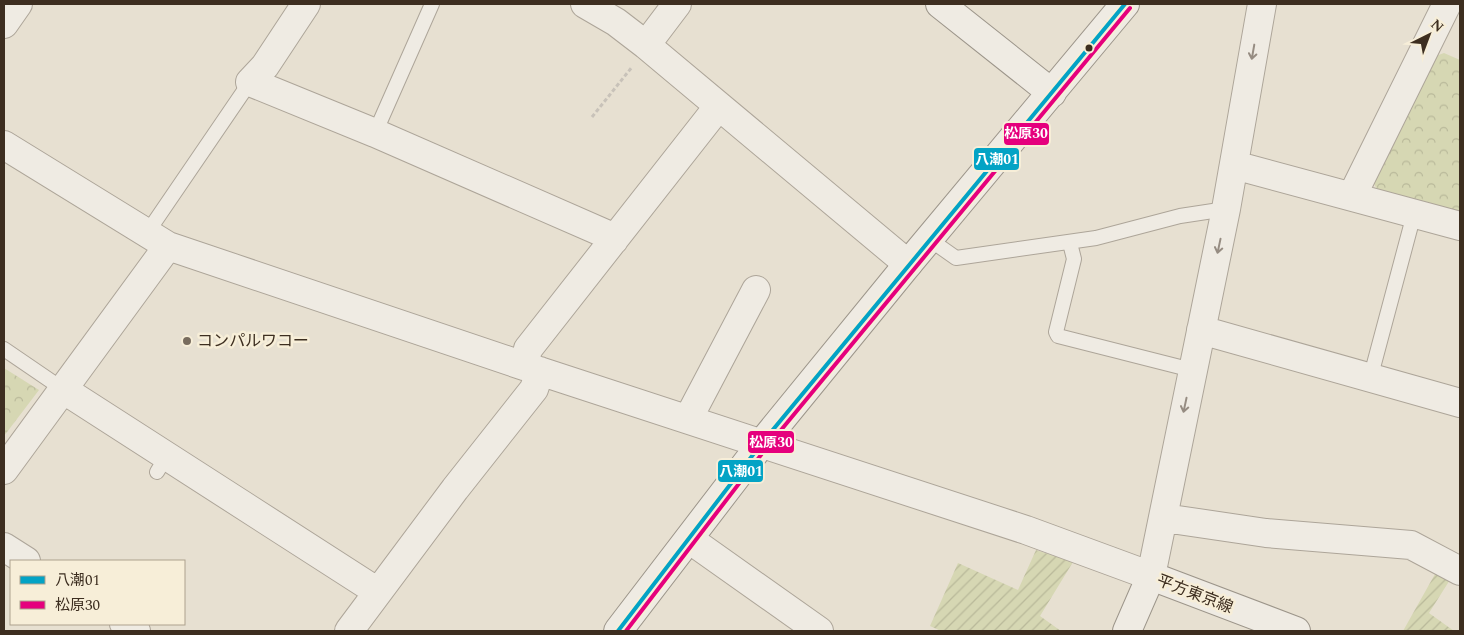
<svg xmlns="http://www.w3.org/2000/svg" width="1464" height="635" viewBox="0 0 1464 635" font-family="Spectral,'Noto Sans JP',serif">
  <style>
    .forest { fill: url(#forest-crowns) }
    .garden { fill: url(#garden-furrows) }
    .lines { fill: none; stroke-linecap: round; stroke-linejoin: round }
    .lane-casing { stroke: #ada599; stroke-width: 16 }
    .street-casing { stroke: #ada599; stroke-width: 30 }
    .secondary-casing { stroke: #9c958a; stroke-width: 30 }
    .path { stroke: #c8c2b9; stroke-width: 3; stroke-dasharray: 4 2.5; stroke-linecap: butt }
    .lane { stroke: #efebe3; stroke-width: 14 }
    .street { stroke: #efebe3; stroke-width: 28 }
    .secondary { stroke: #efebe3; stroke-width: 28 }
    .bus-1-casing { stroke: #f7eed8; stroke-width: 8 }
    .bus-2-casing { stroke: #f7eed8; stroke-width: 8 }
    .bus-1 { stroke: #03a3c5; stroke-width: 4 }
    .bus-2 { stroke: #e5007d; stroke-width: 4 }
    .oneway { stroke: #968c82 }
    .bus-dot { fill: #3d2e20; stroke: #f7eed8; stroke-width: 2 }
    .poi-dot { fill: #786c5e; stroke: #f7eed8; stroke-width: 2 }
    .labels { text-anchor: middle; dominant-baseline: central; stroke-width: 5; stroke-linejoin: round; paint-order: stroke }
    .poi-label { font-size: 16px; fill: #3d2e20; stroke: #f7eed8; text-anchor: start }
    .street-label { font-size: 16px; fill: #3d2e20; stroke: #f7eed8 }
    .line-badge { stroke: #f7eed8; stroke-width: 2 }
    .badge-label { font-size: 14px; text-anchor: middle; font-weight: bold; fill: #fff }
  </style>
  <defs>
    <pattern id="forest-crowns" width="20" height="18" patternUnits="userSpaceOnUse" patternTransform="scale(1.25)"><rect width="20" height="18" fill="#d6d7b3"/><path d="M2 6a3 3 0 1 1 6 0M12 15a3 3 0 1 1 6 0" fill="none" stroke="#b9b99a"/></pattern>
    <pattern id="garden-furrows" width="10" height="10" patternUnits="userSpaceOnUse" patternTransform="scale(1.25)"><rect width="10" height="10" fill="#d6d7b3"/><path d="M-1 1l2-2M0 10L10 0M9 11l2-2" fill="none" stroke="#b9b99a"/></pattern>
  </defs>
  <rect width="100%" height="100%" fill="#e7e0d1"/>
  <path class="forest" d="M1444 53 1460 60V213L1378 191 1373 182 1433 57Z
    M4 368 39 390 4 436Z"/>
  <path class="garden" d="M1036 550 1073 562 1040 616 1061 631H941L930 626 958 563 1018 590Z
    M1439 567 1453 575 1429 613 1454 631H1403Z"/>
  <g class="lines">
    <g class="lane-casing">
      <path id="lane" d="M375 133 432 4
        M147 233 250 82
        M929 239 956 258 1096 238 1180 216 1226 209
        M1070 243 1074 259 1056 332 1058 336 1192 370
        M4 349 64 390
        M1370 379 1414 214
        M157 472 166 457"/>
    </g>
    <g class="street-casing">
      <path id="street" d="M306 4 265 66 250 82 375 133 606 234 614 240
        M585 4 616 22 646 45 908 264
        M4 24 18 4
        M646 45 677 4
        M4 145 168 246 524 366 1026 530 1151 576 1226 209 1262 4
        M1234 165 1460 226
        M1352 196 1447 4
        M1201 330 1460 403
        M524 366 528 349 718 107
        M64 390 378 592
        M688 419 756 290
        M4 470 168 246
        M1164 518 1266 533 1411 545 1460 571
        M689 539 819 631
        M4 547 26 561
        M124 624 136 631
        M349 631 455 489 534 389 540 371"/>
    </g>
    <g class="secondary-casing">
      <path id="secondary" d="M940 4 1052 93
        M618 631 762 443 908 264 1125 4
        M1127 631 1151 576 1296 631"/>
    </g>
    <path class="path" d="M592 117 632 67"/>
    <use href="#lane" class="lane"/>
    <use href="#street" class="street"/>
    <use href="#secondary" class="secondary"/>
    <g class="bus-1-casing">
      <path id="bus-1" d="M618 631 762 443 1125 4"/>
    </g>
    <g class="bus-2-casing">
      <path id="bus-2" d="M626 631 767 447 1130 8"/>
    </g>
    <use href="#bus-1" class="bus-1"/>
    <use href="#bus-2" class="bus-2"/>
  </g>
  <defs><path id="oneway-shaft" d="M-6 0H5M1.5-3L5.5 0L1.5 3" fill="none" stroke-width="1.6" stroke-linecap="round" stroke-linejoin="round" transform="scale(1.25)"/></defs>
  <g class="oneway">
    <use href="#oneway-shaft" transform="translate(1253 52) rotate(100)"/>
    <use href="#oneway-shaft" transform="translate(1219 246) rotate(102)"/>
    <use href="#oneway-shaft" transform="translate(1185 405) rotate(102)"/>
  </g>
  <circle class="bus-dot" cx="1089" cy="48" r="4.5"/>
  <circle class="poi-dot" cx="187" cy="341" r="5"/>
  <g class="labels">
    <g class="poi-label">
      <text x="197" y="341">コンパルワコー</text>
    </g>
    <g class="street-label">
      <text transform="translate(1195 594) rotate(21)">平方東京線</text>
    </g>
  </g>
  <g class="line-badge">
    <rect x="1003" y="122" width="47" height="24" rx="5" fill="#e5007d"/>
    <rect x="973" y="147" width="47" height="24" rx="5" fill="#03a3c5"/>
    <rect x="747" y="430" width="48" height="24" rx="5" fill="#e5007d"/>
    <rect x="717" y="459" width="47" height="24" rx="5" fill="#03a3c5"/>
  </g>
  <g class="badge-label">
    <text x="1026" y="138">松原30</text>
    <text x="997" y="164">八潮01</text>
    <text x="771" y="447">松原30</text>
    <text x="741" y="476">八潮01</text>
  </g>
  <rect width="1464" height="635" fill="none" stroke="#3d2e20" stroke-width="10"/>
  <rect x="10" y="560" width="175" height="65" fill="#f7eed8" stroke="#ada18e"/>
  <rect x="20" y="576" width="25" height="8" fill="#03a3c5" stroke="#ada18e"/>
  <text x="55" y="585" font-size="15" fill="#3d2e20">八潮01</text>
  <rect x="20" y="601" width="25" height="8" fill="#e5007d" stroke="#ada18e"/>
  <text x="55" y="610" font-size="15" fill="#3d2e20">松原30</text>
  <g transform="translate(1429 35) rotate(42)" stroke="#f7eed8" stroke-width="4" paint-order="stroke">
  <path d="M0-4L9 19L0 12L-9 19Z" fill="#3d2e20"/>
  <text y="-8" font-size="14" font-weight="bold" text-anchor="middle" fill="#3d2e20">N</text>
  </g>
</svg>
